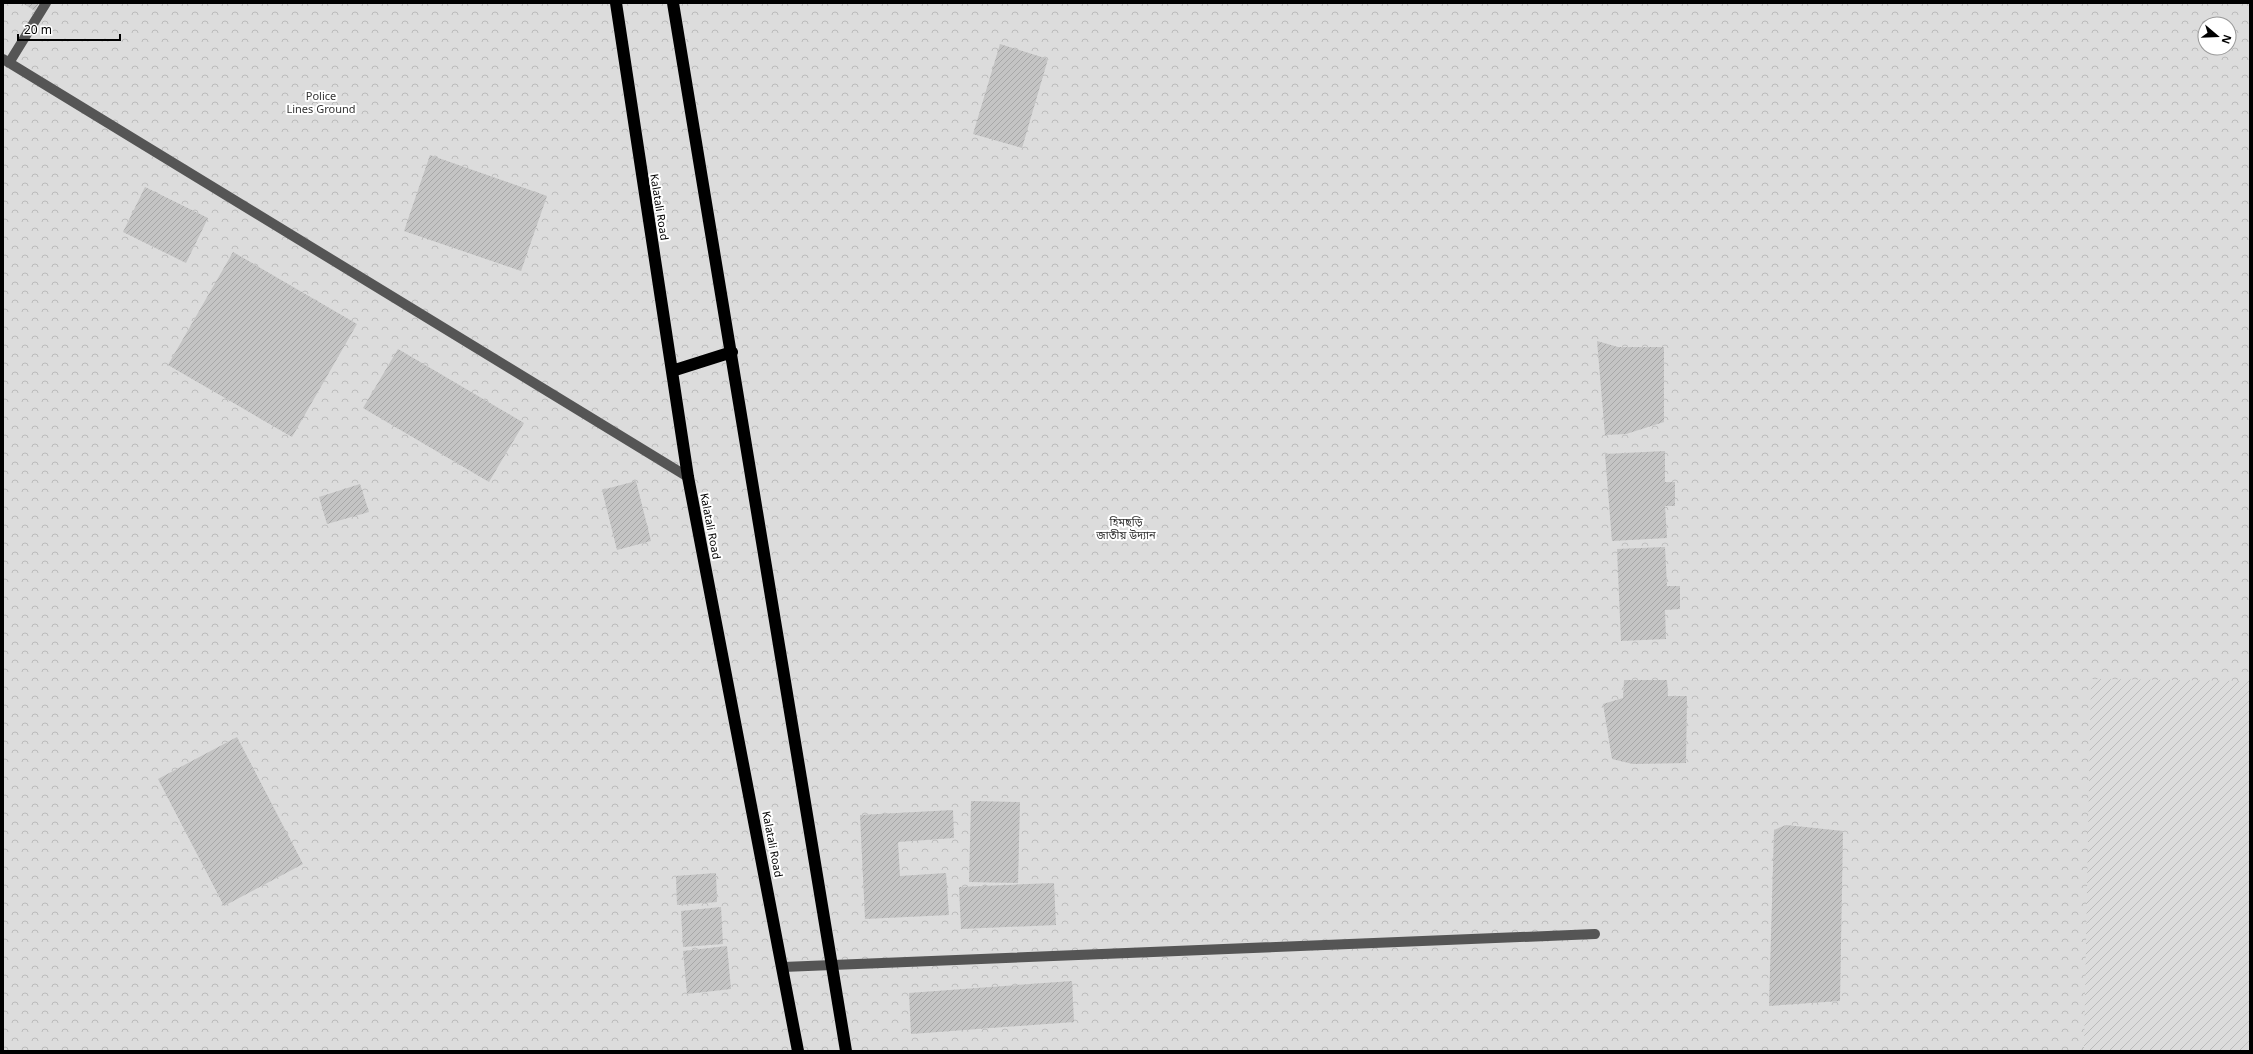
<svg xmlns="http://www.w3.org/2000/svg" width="2253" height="1054" viewBox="0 0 2253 1054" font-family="'Noto Sans','Noto Sans Bengali',sans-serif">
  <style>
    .park { fill: url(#park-crowns); fill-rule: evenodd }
    .garden { fill: url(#garden-furrows) }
    .building { fill: url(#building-hatch) }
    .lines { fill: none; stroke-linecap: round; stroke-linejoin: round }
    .highway-casing { stroke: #dbdbdb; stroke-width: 13 }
    .minor { stroke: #555; stroke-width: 10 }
    .highway { stroke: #000; stroke-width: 12 }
    .labels { text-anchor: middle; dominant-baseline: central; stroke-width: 4; stroke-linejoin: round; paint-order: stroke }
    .park-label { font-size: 11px; fill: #333; stroke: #fff }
    .street-label { font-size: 11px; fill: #000; stroke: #fff }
  </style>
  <defs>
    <pattern id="park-crowns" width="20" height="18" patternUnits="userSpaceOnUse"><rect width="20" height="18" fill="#dcdcdc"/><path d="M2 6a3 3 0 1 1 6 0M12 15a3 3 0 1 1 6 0" fill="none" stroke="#bbb"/></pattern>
    <pattern id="garden-furrows" width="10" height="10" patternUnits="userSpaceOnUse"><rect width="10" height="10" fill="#dcdcdc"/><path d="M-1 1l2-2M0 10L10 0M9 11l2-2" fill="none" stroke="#bbb"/></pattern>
    <pattern id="building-hatch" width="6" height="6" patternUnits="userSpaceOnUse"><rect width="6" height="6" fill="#c4c4c4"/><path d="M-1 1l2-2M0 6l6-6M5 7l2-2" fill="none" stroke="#a7a7a7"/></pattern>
  </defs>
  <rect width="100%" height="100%" fill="#fff"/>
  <path class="park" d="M3 3H2250V1051H3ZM2205 24H2229V48H2205Z"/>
  <path class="garden" d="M2091 679 2250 681V1051H2084Z"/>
  <path class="building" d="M22 3H39L35 11Z
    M1000 44 1048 59 1022 148 973 134Z
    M430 155 547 196 521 271 404 231Z
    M145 187 208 218 186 263 123 232Z
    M233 252 357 324 292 437 168 365Z
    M1597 341 1618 347H1664V422L1626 434 1605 435Z
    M398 349 524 423 489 482 363 408Z
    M1665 451V482H1675V506H1665L1667 538 1612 541 1605 454Z
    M636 481 651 541 617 550 602 490Z
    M360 484 369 512 327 524 319 497Z
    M1665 547 1667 586H1680V609L1665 610 1666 639 1621 641 1617 549Z
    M1624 680H1667L1668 696H1687L1686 763 1633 764 1612 759 1603 704 1623 698Z
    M237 737 303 864 224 906 158 779Z
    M971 801 1020 802 1018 883 969 882Z
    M953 810 954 838 898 842 900 876 946 873 949 915 865 919 860 815Z
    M1786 825 1843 831 1840 1001 1769 1006 1774 830Z
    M716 873 717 902 677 905 676 876Z
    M1054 883 1056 925 961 929 959 887Z
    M721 907 723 944 683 947 681 911Z
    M727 946 731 989 687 994 683 951Z
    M1072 981 1074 1022 911 1034 909 993Z"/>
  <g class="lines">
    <g class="highway-casing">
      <path id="highway" d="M616 3 688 477 798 1051
        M673 3 846 1051
        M672 371 732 352"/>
    </g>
    <path class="minor" d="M3 59 688 477
      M9 63 46 3
      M783 967 1595 934"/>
    <use href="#highway" class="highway"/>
  </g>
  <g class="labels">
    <g class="park-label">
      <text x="321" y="95">Police<tspan x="321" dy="13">Lines Ground</tspan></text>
      <text x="1126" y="521">হিমছড়ি<tspan x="1126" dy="13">জাতীয় উদ্যান</tspan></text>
    </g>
    <g class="street-label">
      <text transform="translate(660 207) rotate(81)">Kalatali Road</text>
      <text transform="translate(711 526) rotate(79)">Kalatali Road</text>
      <text transform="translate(773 844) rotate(79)">Kalatali Road</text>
    </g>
  </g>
  <rect width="2253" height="1054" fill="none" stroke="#000000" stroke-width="8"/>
  <g transform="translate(2217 36) rotate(109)"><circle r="19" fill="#ffffff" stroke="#999999"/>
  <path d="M0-3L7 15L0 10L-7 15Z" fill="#000000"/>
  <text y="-6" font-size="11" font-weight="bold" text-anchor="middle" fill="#000000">N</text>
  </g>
  <path d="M18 34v6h102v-6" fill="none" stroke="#000000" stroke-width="2"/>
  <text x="24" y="34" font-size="12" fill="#000000" stroke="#ffffff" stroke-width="3" paint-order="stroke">20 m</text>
</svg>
